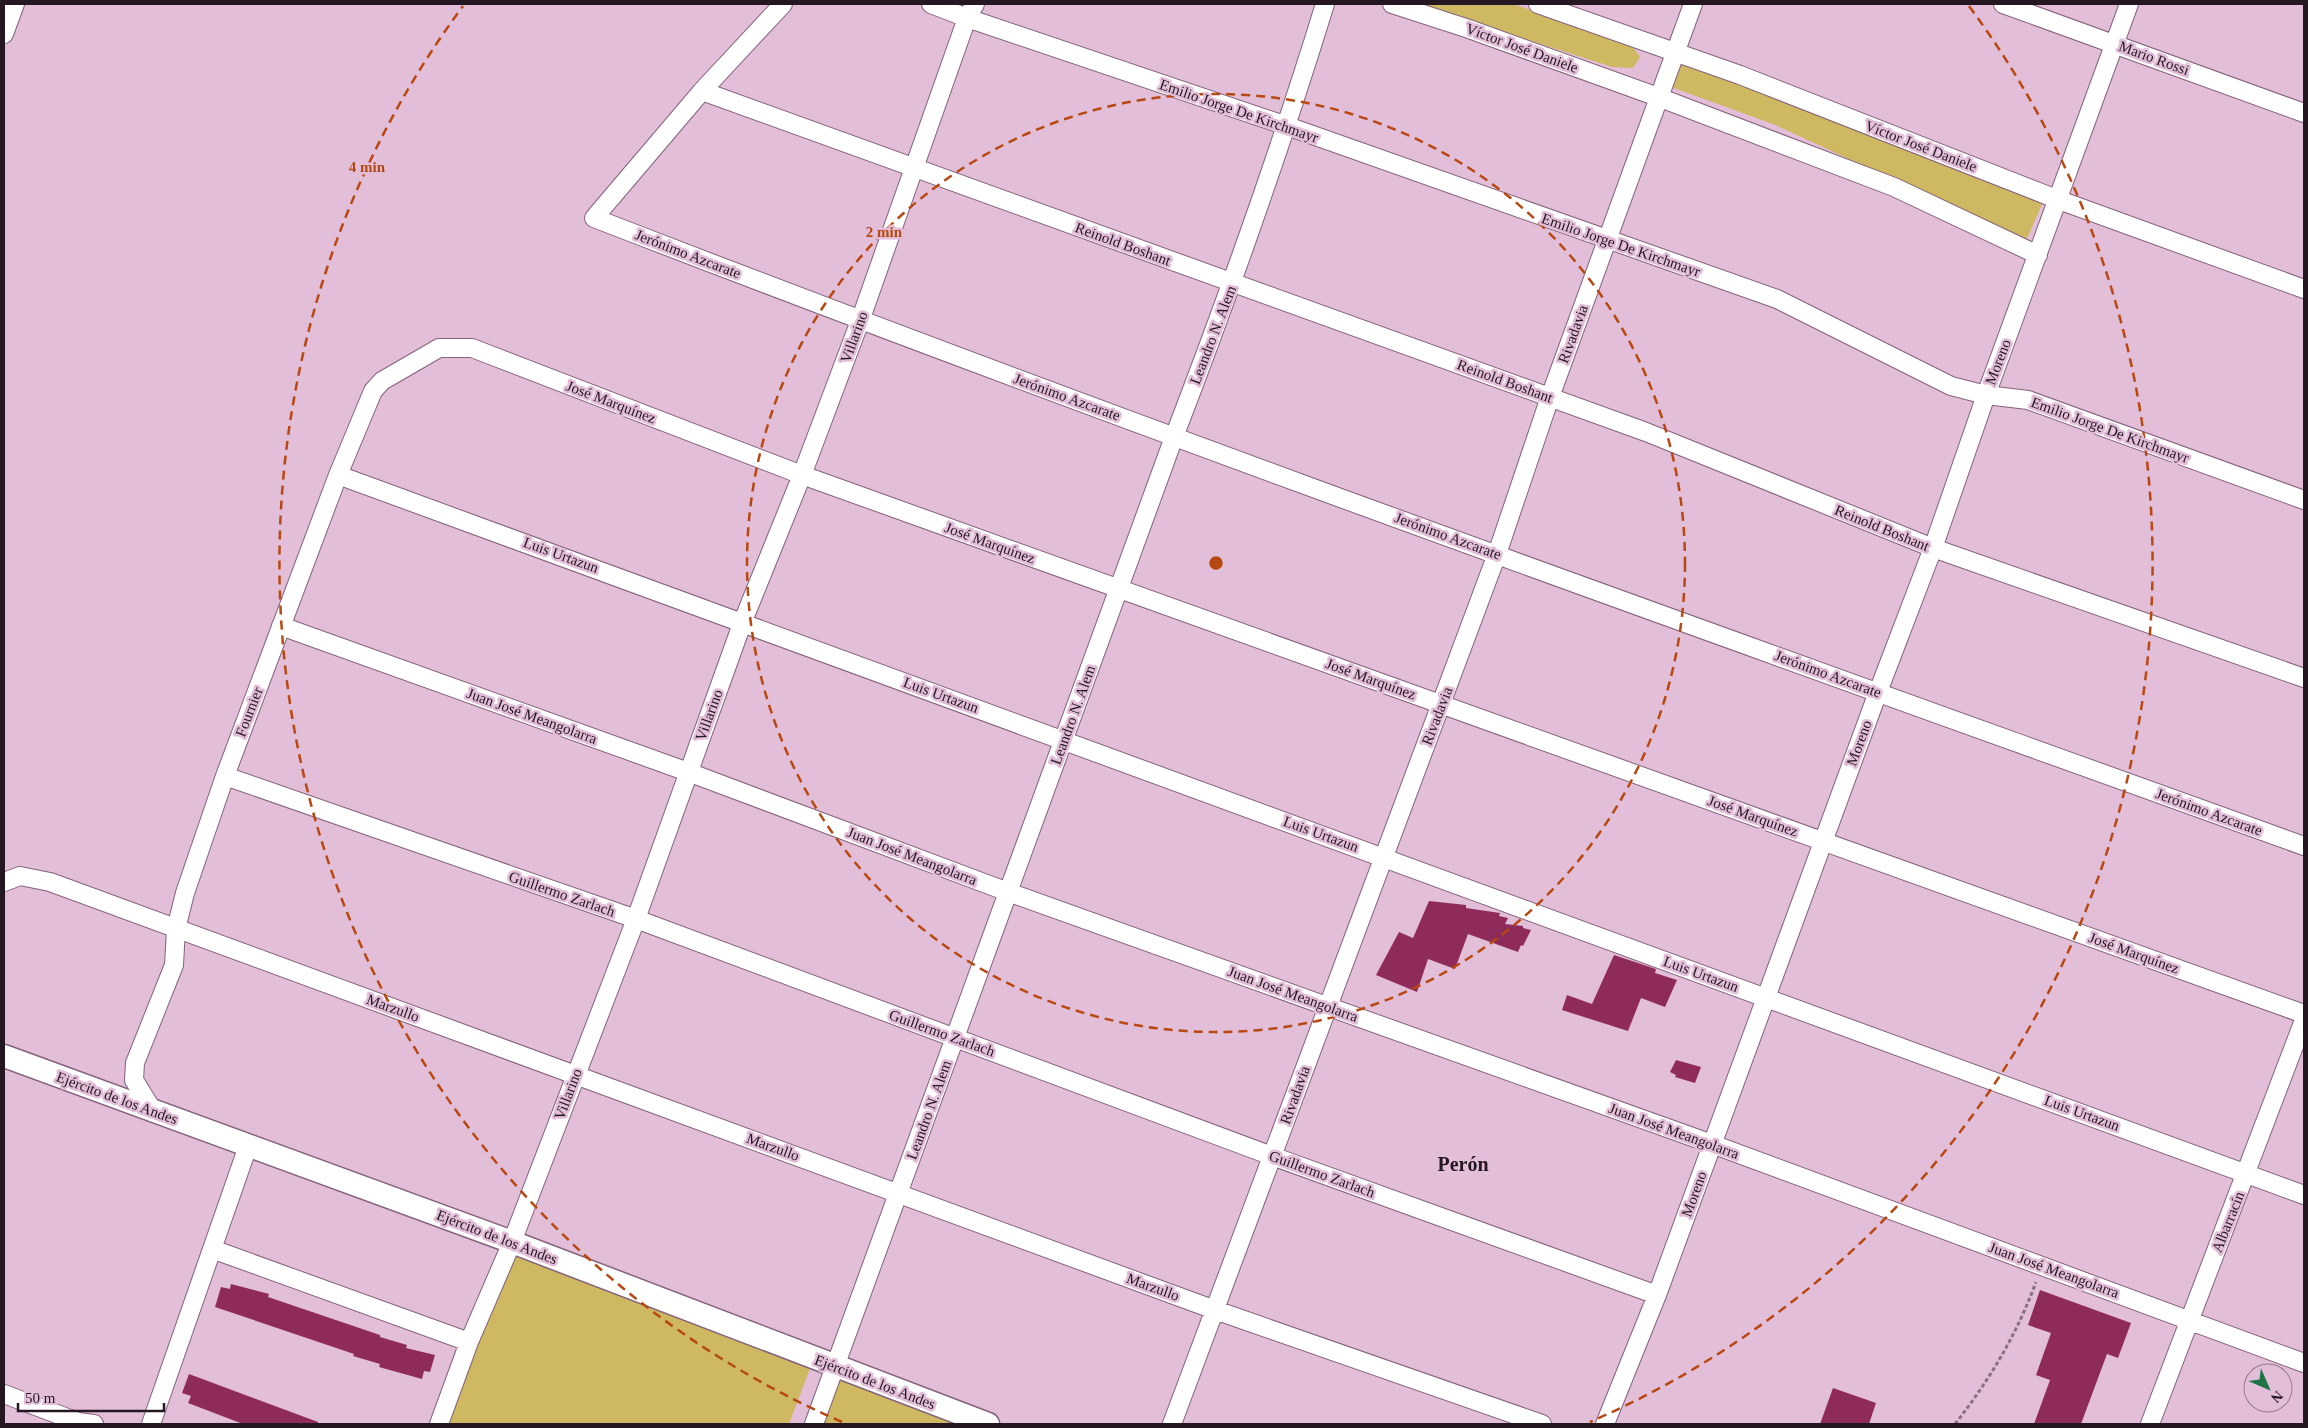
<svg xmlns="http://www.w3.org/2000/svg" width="2308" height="1428" viewBox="0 0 2308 1428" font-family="'Times New Roman',serif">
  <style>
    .green { fill: #ceb861 }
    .building { fill: #8f2b5a }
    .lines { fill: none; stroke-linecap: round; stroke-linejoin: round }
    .minor-casing { stroke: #84627b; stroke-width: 20 }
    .tertiary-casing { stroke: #84627b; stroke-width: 25 }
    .path { stroke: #8a7083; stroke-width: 3; stroke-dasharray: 4 2.5; stroke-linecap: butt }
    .minor { stroke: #fff; stroke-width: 18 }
    .tertiary { stroke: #fff; stroke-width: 22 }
    .ring { fill: none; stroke: #b74811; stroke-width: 2.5; stroke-dasharray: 9 6 }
    .labels { text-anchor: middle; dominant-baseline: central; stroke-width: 5; stroke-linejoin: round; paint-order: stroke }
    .street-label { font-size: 15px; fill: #241721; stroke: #e3bed9 }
    .district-label { font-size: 20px; font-weight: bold; fill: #241721; stroke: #e3bed9 }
    .centre { fill: #b74811; stroke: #e3bed9; stroke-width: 2.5 }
    .ring-label { font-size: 15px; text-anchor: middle; font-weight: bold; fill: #b74811; stroke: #e3bed9; stroke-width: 5; stroke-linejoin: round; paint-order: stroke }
  </style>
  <rect width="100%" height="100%" fill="#e3bed9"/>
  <path class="green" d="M1417 4H1513L1631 44 1640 57 1633 68 1612 67Z
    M1678 60 2043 202 2026 241 1773 124 1671 87Z
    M510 1253 811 1366 789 1424H446Z
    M838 1375 971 1424H820Z"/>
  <path class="building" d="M1429 901 1466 905V908L1500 913 1499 916 1508 918 1505 924 1523 926V928L1531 930 1523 946 1521 945 1518 952 1468 934 1455 969 1428 959 1417 992 1376 975 1399 932 1413 938Z
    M1614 955 1656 969 1655 973 1677 980 1665 1007 1641 998 1628 1031 1562 1010 1567 995 1592 1004Z
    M1676 1060 1701 1067 1695 1083 1675 1077 1676 1075 1670 1072Z
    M231 1284 269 1294 268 1297 380 1335V1337L407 1345 406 1348 435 1355 430 1372 424 1371 422 1379 379 1367 380 1364 353 1356 354 1354 215 1307 221 1287 230 1289Z
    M2040 1290 2131 1323 2118 1358 2107 1354 2081 1424H2034L2050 1380 2036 1375 2051 1333 2028 1325Z
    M189 1374 318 1422V1424H243L188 1403 191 1396 182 1393Z
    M1833 1388 1876 1403 1869 1424H1820Z"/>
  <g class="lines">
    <g class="minor-casing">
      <path id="minor" d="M783 4 702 91 594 218C1160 437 1733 640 2304 846
        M931 4 967 18 1287 126 1777 299 1951 386 1986 395 2028 400 2304 500
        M1392 4 1469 29 1658 97 1894 187 2038 255
        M1538 4 1740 75 2059 200 2304 289
        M2003 4 2304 113
        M4 34 15 4
        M702 91 1646 432 1933 548 2304 678
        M338 475 2304 1195
        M281 626 688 772 1008 892 1712 1144 2304 1363
        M225 776 636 919 1272 1156 1657 1295
        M4 882 20 876 50 882 1215 1310 1542 1424
        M153 1111 134 1080 135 1063 174 965 176 929 185 893 225 776 338 475 373 391 382 381 439 348H472L802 475 2304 1014
        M212 1249 469 1342
        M4 1394 78 1422 94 1424
        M151 1424 248 1146
        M439 1424 469 1342 512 1242 636 919 743 621 802 475 860 321 967 18 975 4
        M814 1424 1174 437C1229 294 1280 150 1325 4
        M1172 1424 1497 554 1550 397 1693 4
        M1605 1424 1657 1295 1878 692 1933 548 1986 395 2129 4
        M2150 1424 2304 1020"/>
    </g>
    <g class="tertiary-casing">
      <path id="tertiary" d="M4 1056 512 1242 988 1424"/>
    </g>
    <path class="path" d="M1955 1424C1989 1381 2017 1334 2036 1282"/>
    <use href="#minor" class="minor"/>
    <use href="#tertiary" class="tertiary"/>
  </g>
  <g class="ring">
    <circle cx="1216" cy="563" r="469"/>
    <path d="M842 1422A937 937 0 0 1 463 6M1969 6A937 937 0 0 1 1590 1422"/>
  </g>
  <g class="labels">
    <g class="street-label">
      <text transform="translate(1522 48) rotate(20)">Víctor José Daniele</text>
      <text transform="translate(2154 58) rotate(20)">Mario Rossi</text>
      <text transform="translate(1239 111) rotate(19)">Emilio Jorge De Kirchmayr</text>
      <text transform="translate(1921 146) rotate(21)">Víctor José Daniele</text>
      <text transform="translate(1123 244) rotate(20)">Reinold Boshant</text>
      <text transform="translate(1621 245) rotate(19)">Emilio Jorge De Kirchmayr</text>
      <text transform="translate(688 254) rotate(21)">Jerónimo Azcarate</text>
      <text transform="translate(1573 334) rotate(-70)">Rivadavia</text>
      <text transform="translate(1213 335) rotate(-69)">Leandro N. Alem</text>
      <text transform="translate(854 337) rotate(-70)">Villarino</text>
      <text transform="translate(1998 362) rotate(-69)">Moreno</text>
      <text transform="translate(1505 381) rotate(20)">Reinold Boshant</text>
      <text transform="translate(1067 397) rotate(20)">Jerónimo Azcarate</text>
      <text transform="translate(611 402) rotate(21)">José Marquínez</text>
      <text transform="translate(2110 430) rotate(20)">Emilio Jorge De Kirchmayr</text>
      <text transform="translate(1882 528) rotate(22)">Reinold Boshant</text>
      <text transform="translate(1448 536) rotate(20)">Jerónimo Azcarate</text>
      <text transform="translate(990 543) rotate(20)">José Marquínez</text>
      <text transform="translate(561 555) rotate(20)">Luis Urtazun</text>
      <text transform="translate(1828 674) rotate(20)">Jerónimo Azcarate</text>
      <text transform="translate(1371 679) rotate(20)">José Marquínez</text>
      <text transform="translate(941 695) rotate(20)">Luis Urtazun</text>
      <text transform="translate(249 712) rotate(-69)">Fournier</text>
      <text transform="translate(709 715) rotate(-70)">Villarino</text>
      <text transform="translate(1073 715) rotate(-70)">Leandro N. Alem</text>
      <text transform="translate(532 716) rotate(20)">Juan José Meangolarra</text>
      <text transform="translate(1437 716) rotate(-69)">Rivadavia</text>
      <text transform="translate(1859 743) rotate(-70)">Moreno</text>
      <text transform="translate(2209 812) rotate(20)">Jerónimo Azcarate</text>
      <text transform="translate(1753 816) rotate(20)">José Marquínez</text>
      <text transform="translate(1321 834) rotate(20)">Luis Urtazun</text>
      <text transform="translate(912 856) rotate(21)">Juan José Meangolarra</text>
      <text transform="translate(562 894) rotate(19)">Guillermo Zarlach</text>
      <text transform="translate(2134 953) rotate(20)">José Marquínez</text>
      <text transform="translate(1701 974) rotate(20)">Luis Urtazun</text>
      <text transform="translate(1293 994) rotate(20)">Juan José Meangolarra</text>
      <text transform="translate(393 1008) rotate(20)">Marzullo</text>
      <text transform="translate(942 1033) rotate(20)">Guillermo Zarlach</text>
      <text transform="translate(568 1094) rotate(-69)">Villarino</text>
      <text transform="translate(1295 1095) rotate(-70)">Rivadavia</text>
      <text transform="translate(117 1098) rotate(20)">Ejército de los Andes</text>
      <text transform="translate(929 1110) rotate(-70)">Leandro N. Alem</text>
      <text transform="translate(2082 1113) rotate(20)">Luis Urtazun</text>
      <text transform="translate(1674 1131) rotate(20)">Juan José Meangolarra</text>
      <text transform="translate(773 1147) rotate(20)">Marzullo</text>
      <text transform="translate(1322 1174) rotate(20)">Guillermo Zarlach</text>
      <text transform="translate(1694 1194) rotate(-70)">Moreno</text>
      <text transform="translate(2228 1222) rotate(-68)">Albarracín</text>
      <text transform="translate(497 1237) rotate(21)">Ejército de los Andes</text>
      <text transform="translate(2054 1270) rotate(20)">Juan José Meangolarra</text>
      <text transform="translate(1153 1287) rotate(20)">Marzullo</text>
      <text transform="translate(875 1382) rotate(21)">Ejército de los Andes</text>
    </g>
    <g class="district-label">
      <text x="1463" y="1164">Perón</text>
    </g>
  </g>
  <circle cx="1216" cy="563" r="8" class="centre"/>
  <g class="ring-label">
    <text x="367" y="172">4 min</text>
    <text x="884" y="237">2 min</text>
  </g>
  <rect width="2308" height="1428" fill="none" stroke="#241721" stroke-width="10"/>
  <g transform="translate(2268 1388) rotate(135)"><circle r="24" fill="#e3bed9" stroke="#977b8f"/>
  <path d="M0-4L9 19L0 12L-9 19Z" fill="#1f7447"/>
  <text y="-8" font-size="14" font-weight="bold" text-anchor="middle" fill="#241721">N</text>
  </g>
  <path d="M18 1403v8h146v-8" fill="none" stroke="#241721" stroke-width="2.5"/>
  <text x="25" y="1403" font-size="15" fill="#241721" stroke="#e3bed9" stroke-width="4" paint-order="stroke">50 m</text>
</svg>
